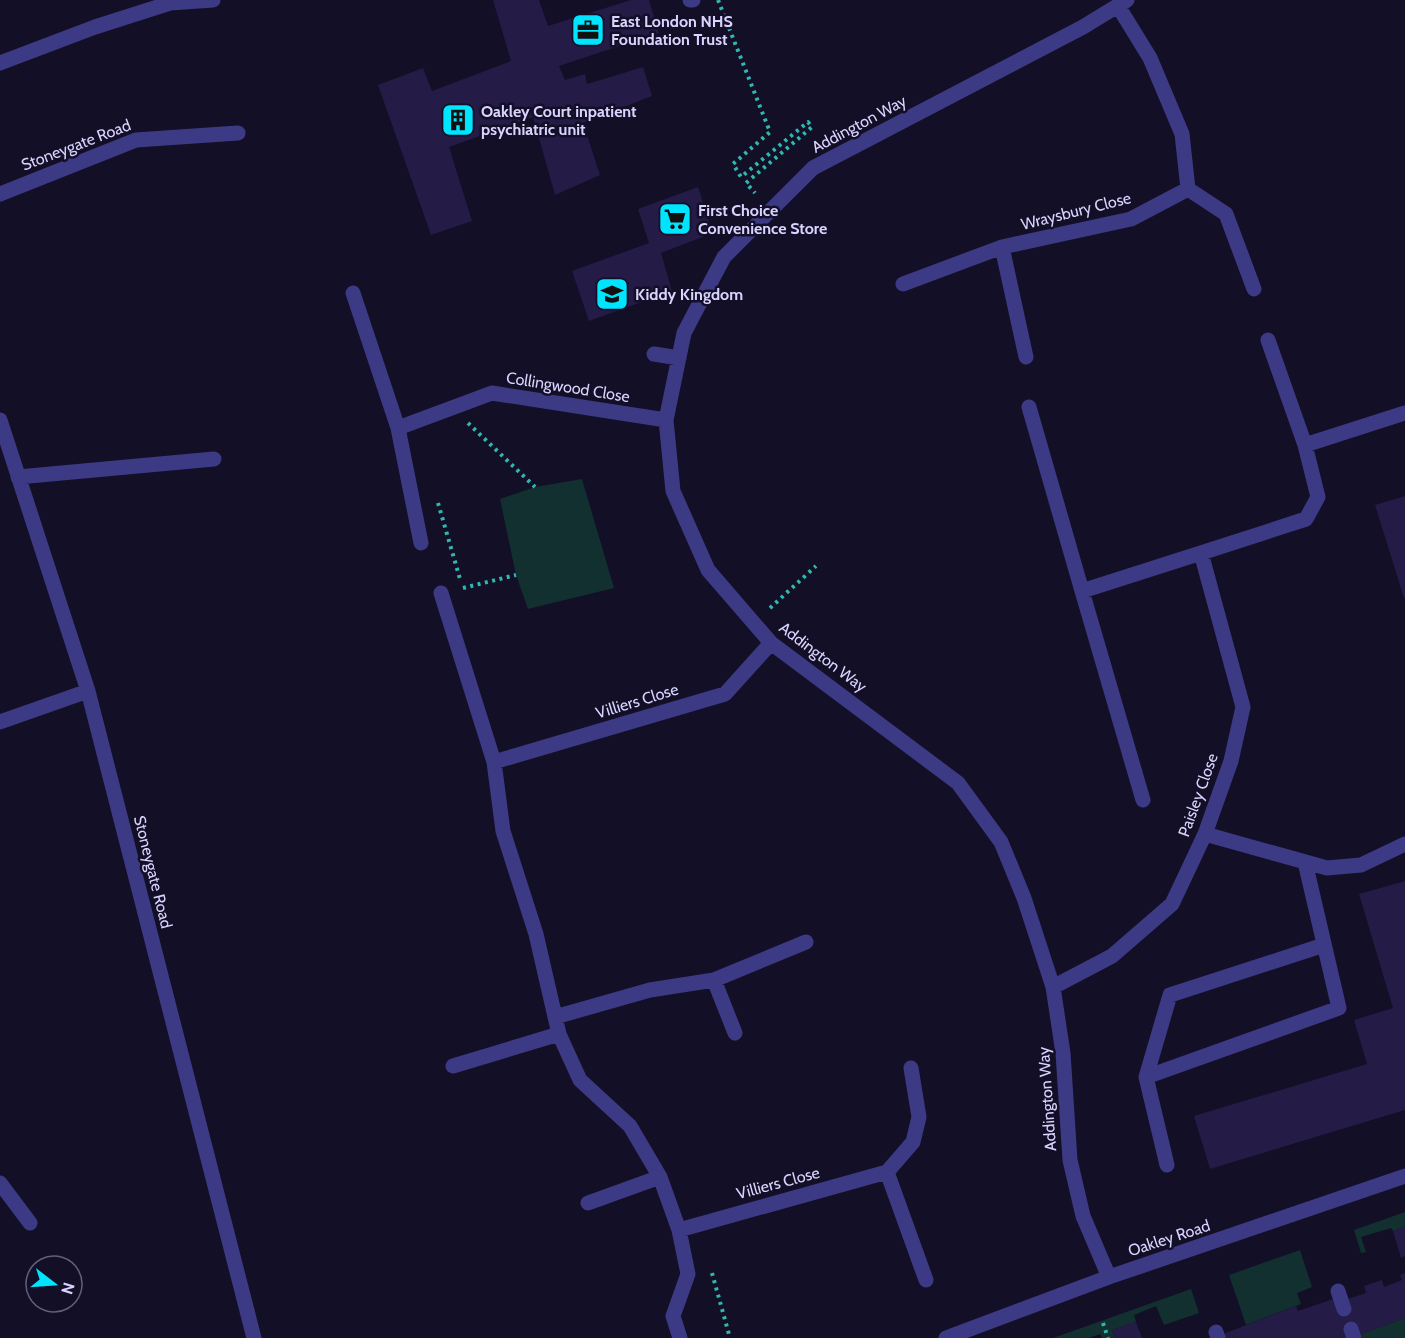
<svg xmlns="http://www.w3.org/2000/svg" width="1405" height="1338" viewBox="0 0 1405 1338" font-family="Cabin,sans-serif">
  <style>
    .green { fill: #12302f }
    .building { fill: #241b47 }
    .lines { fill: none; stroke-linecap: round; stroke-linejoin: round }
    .path { stroke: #2fb8b0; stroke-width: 4; stroke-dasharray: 3 4.5; stroke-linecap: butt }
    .minor { stroke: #3d3a85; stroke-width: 15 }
    .labels { text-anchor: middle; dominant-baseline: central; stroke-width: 5; stroke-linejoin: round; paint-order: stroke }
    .poi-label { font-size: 16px; font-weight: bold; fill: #d9d4ff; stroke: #130f26; text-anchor: start }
    .street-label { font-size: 16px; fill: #d9d4ff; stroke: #130f26 }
  </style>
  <rect width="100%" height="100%" fill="#130f26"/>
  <path class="green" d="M582 479 614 588 528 609 516 575 500 499 535 487Z
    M1405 1212V1227L1393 1231 1391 1228 1361 1237 1366 1252 1361 1253 1354 1230Z
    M1300 1250 1312 1287 1297 1293 1301 1304 1246 1325 1229 1275Z
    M1191 1289 1199 1313 1164 1325 1156 1306 1134 1315 1136 1322 1112 1330 1115 1338H1102L1100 1334 1089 1338H1053Z
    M1405 1318V1338H1362L1361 1334Z"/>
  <path class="building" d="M493 0H539L548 26 631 0H649L659 33 559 66 565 80 585 74 587 84 643 67 652 96 583 123 600 175 555 195 533 117 449 147 472 221 431 235 378 85 423 68 432 91 511 61Z
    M698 187 713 233 661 253 672 291 589 321 572 271 649 243 638 209Z
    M1405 496V598H1404L1375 505Z
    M1405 881V1110L1210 1169 1194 1116 1367 1064 1354 1020 1393 1008 1359 894Z
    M1405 1227V1256L1401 1258 1393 1231Z
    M1405 1273V1318L1359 1335 1347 1338H1224L1223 1334 1296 1306 1298 1311 1333 1299 1338 1311 1351 1306 1348 1299 1366 1293 1364 1286 1382 1280 1384 1287 1402 1280 1400 1275Z
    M1136 1322 1142 1338H1115L1112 1330Z"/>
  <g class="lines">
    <path class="path" d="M718 0 770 132 733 164 741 177 808 122 812 127 746 183 755 193
      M468 423 535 487
      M438 503 460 579
      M463 588 516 575
      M770 608 816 566
      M712 1273 730 1338
      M1103 1323 1108 1338"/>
    <path class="minor" d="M690 0H693
      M0 63 95 27 170 3 213 0
      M1188 189 1226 214 1254 289
      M0 194 136 140 238 133
      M1002 247 1026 357
      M903 284 1002 247 1131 219 1188 189 1182 134 1150 58 1118 6
      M353 293 398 428 421 543
      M654 354 679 358
      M1029 407 1082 591
      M0 420 88 691 254 1338
      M398 428 492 393 666 420
      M1305 445 1405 413
      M18 477 214 459
      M1201 553 1306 519 1318 497 1305 445 1268 340
      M441 593 494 762 725 694 771 643
      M0 722 88 691
      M494 762 503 831 536 934 559 1034 580 1080 630 1126 660 1177 679 1230 887 1172
      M1205 834 1327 868 1361 865 1405 844
      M714 980 806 942
      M1053 987 1112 956 1172 904 1205 834 1231 761 1243 707 1201 553 1082 591 1143 800
      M555 1017 650 990 714 980 735 1033
      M453 1066 559 1034
      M911 1068 919 1117 913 1142 887 1172 926 1280
      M1146 1077 1339 1008 1305 862
      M1167 1165 1146 1077 1170 995 1324 945
      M0 1183 30 1223
      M588 1203 660 1177
      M679 1230 688 1274 673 1316 680 1338
      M1109 1277 1083 1216 1070 1160 1063 1053 1053 987 1024 898 1001 842 958 783 771 643 708 570 673 491 666 420 684 333 724 257 813 168 1083 27 1127 0
      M1338 1291 1344 1309
      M1351 1329 1354 1338
      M1216 1332 1218 1338
      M946 1338 1109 1277 1405 1176"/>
  </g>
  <defs>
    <g id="office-square" transform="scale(1.725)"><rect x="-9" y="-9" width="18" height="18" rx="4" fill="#00e5ff" stroke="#130f26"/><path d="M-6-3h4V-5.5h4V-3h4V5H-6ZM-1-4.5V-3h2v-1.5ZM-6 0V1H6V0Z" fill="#111"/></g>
    <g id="building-square" transform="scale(1.725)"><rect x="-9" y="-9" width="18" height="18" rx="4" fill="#00e5ff" stroke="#130f26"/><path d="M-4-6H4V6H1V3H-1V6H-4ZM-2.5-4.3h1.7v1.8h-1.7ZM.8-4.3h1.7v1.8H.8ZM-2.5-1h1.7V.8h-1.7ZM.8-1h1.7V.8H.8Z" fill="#111"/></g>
    <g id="supermarket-square" transform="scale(1.725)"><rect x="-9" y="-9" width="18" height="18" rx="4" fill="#00e5ff" stroke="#130f26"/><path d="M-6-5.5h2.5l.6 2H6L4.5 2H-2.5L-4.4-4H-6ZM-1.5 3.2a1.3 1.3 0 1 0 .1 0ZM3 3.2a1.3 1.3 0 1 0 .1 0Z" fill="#111"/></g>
    <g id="school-square" transform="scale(1.725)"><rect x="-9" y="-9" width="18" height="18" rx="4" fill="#00e5ff" stroke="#130f26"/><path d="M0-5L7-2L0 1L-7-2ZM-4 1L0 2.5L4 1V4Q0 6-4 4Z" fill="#111"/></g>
  </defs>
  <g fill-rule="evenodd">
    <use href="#office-square" x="588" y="30"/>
    <use href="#building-square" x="458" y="120"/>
    <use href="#supermarket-square" x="675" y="219"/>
    <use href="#school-square" x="612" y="294"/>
  </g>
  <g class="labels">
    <g class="poi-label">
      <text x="611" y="21">East London NHS<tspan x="611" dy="18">Foundation Trust</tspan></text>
      <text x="481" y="111">Oakley Court inpatient<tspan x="481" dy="18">psychiatric unit</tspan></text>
      <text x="698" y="210">First Choice<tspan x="698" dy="18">Convenience Store</tspan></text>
      <text x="635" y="294">Kiddy Kingdom</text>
    </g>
    <g class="street-label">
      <text transform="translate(859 124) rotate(-28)">Addington Way</text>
      <text transform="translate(76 145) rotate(-21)">Stoneygate Road</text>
      <text transform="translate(1076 211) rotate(-14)">Wraysbury Close</text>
      <text transform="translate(568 387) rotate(9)">Collingwood Close</text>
      <text transform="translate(823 657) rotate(37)">Addington Way</text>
      <text transform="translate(637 701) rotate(-17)">Villiers Close</text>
      <text transform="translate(1198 795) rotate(-70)">Paisley Close</text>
      <text transform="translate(153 872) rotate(76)">Stoneygate Road</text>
      <text transform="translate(1047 1099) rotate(-94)">Addington Way</text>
      <text transform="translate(778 1183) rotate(-15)">Villiers Close</text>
      <text transform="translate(1169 1238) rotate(-18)">Oakley Road</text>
    </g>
  </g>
  <g transform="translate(54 1284) rotate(107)"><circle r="28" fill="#130f26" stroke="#625e7d" stroke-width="1.5"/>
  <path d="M0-4.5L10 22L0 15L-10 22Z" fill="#00e5ff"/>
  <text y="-9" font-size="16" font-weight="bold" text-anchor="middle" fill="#d9d4ff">N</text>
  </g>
</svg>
